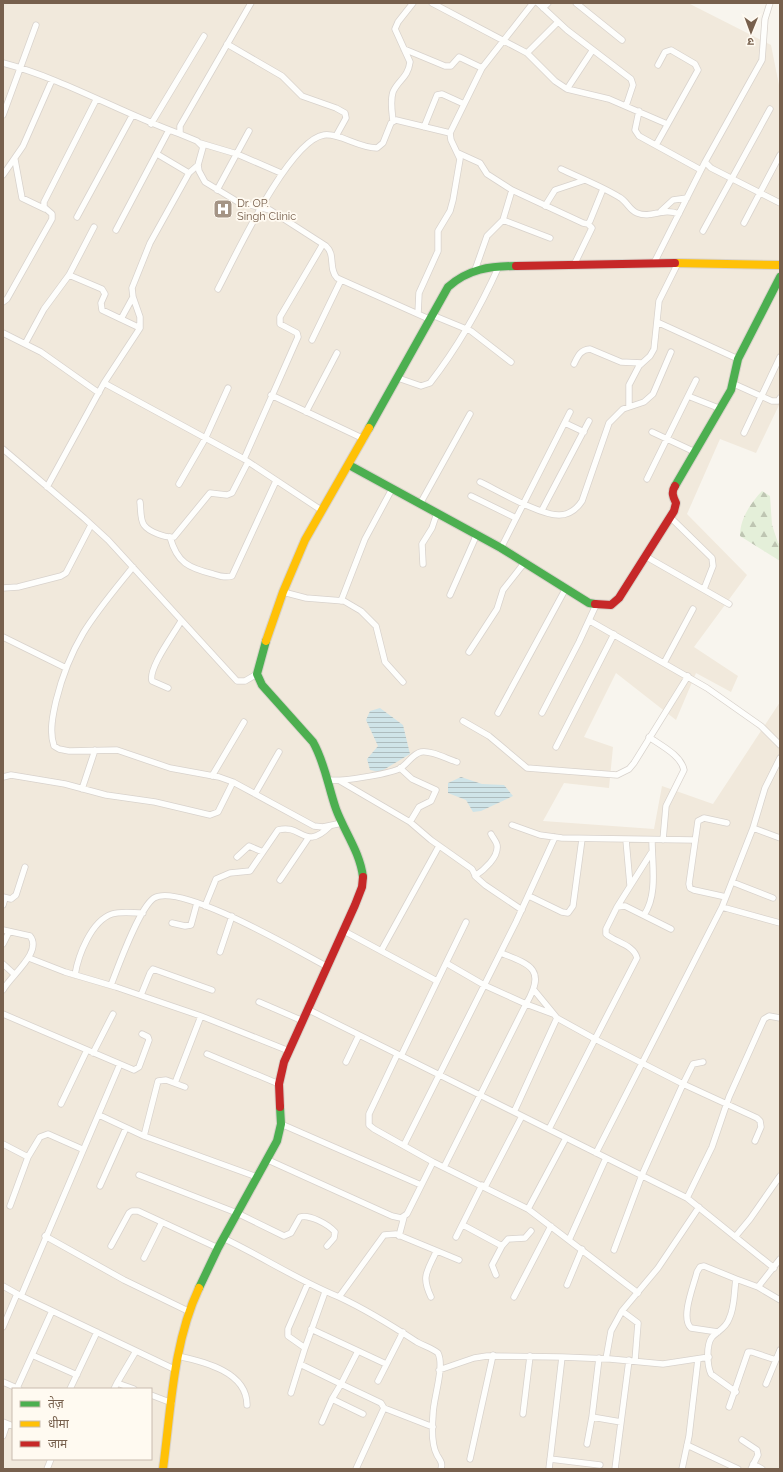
<svg xmlns="http://www.w3.org/2000/svg" width="783" height="1472" viewBox="0 0 783 1472" font-family="Raleway,'Noto Sans Devanagari',sans-serif">
  <style>
    .residential { fill: #f1e9dc; fill-rule: evenodd }
    .forest { fill: url(#forest-firs) }
    .water { fill: url(#water-rules) }
    .lines { fill: none; stroke-linecap: round; stroke-linejoin: round }
    .street-casing { stroke: #d8d2cc; stroke-width: 7 }
    .fast-casing { stroke: #d8d2ca; stroke-width: 10 }
    .slow-casing { stroke: #d8d2ca; stroke-width: 10 }
    .jam-casing { stroke: #d8d2ca; stroke-width: 10 }
    .street { stroke: #fefefc; stroke-width: 5.5 }
    .fast { stroke: #4caf50; stroke-width: 8 }
    .slow { stroke: #ffc107; stroke-width: 8 }
    .jam { stroke: #c62828; stroke-width: 8 }
    .labels { text-anchor: middle; dominant-baseline: central; stroke-width: 3.5; stroke-linejoin: round; paint-order: stroke }
    .poi-label { font-size: 11px; fill: #77604d; stroke: #fffaf1; text-anchor: start }
  </style>
  <defs>
    <pattern id="forest-firs" width="22" height="20" patternUnits="userSpaceOnUse"><rect width="22" height="20" fill="#e4efd9"/><path d="M5 1l3.5 6h-7zM16 11l3.5 6h-7z" fill="#bec5b2"/></pattern>
    <pattern id="water-rules" width="6" height="5" patternUnits="userSpaceOnUse"><rect width="6" height="5" fill="#cfe4e8"/><path d="M0 2.5h6" fill="none" stroke="#adbcbe"/></pattern>
  </defs>
  <rect width="100%" height="100%" fill="#f8f5ee"/>
  <path class="residential" d="M3 3H688L771 45 780 90V403L756 453 720 439 687 514 747 575 694 647 738 676 731 692 696 673 676 720 616 673 584 737 613 747 609 788 564 783 543 821 654 829 662 786 713 804 780 702V1469H3ZM13 1389H151V1459H13Z"/>
  <path class="forest" d="M762 491 770 496 772 525 778 543 780 544V561L740 536C740 518 751 503 762 491Z"/>
  <path class="water" d="M380 708 403 725 410 754 380 772 370 770 367 759 378 746 366 720 370 711Z
    M461 777 482 784 504 785 513 796 481 811 473 812 466 800 448 793V783Z"/>
  <g class="lines">
    <g class="street-casing">
      <path id="street" d="M251 3 180 126V134L197 141 203 147 198 165 199 171 205 182 238 202 270 210 326 246C336 255 328 268 337 278L429 319
        M432 3 527 53 555 81 567 89 609 99 667 124
        M538 3 567 30 631 79 633 85 626 106
        M576 3 622 40
        M770 3 765 19 762 60 705 162 711 168 780 203
        M543 8 548 3
        M227 44 282 76 302 96 336 108 345 113 346 118 336 136
        M404 49 445 66H451L459 57 482 68
        M527 53 558 22
        M3 63C64 79 121 113 180 134
        M567 89 592 51
        M639 111 635 130 639 136 701 170
        M3 115 36 25
        M393 121C392 112 390 101 393 92 398 80 408 78 410 62L395 29 398 22 413 3
        M151 124 204 36
        M424 127 437 95 442 94 464 104
        M200 143 237 154 281 173
        M656 145 698 70 695 64 671 50 665 52 658 65
        M458 153 480 163 487 174 512 190 583 223 588 224 590 221 603 189
        M157 154 189 173
        M15 160 22 198 45 209
        M561 169C580 178 601 186 619 197 627 201 629 210 637 213 652 219 662 207 679 214
        M3 175 23 146 52 80
        M217 190 249 131
        M545 206 555 190 585 180
        M661 211 673 200 687 198
        M77 217 132 116
        M503 220 550 238
        M744 223 780 155
        M116 230 169 130
        M703 231 770 109
        M654 263 705 162
        M574 265 592 228 588 224
        M475 270 487 236 503 220 512 190
        M69 275 102 289 105 294 101 303 102 310 140 328
        M218 289C235 257 289 140 324 135 340 133 358 148 377 148L383 143 391 123 396 120 450 133
        M3 302 7 299 52 219V214L44 207V202L96 100
        M418 314 419 293 438 251V231L450 211 453 200 460 159 451 140 450 133 452 129 482 68 533 3
        M432 315 471 331 511 362
        M121 319 133 297
        M657 322 738 359
        M3 333 41 352 99 393
        M312 340 341 280
        M25 344 44 309 69 275 94 227
        M574 364C578 356 580 350 590 349L621 362 642 363
        M398 378 421 386 430 383C458 347 480 308 499 266
        M104 383 244 459 321 510
        M734 384 772 401H778L780 398
        M271 395 364 439
        M688 396 696 380
        M629 406V385L639 366 650 356 654 349 659 301 678 263
        M306 412 337 353
        M565 423 584 432
        M652 432 695 452
        M744 433 780 357
        M3 449 84 518 108 540 237 681H245L257 674
        M244 459 298 337 297 333 280 324V317L323 244
        M647 479 688 396 721 409
        M480 482C499 491 539 515 559 515 569 515 576 510 582 501L609 423 623 409 644 402 653 394 671 352
        M179 484 205 439 228 388
        M47 487 104 383 140 328V317L133 297 132 288 150 243 189 173 198 165
        M471 496 516 518
        M140 502C141 509 140 520 144 525 149 532 166 538 174 537L210 493 227 495 232 493 248 462
        M420 504 470 414
        M542 510 589 421
        M670 517 712 558 713 566 704 589
        M170 537C177 563 189 568 213 574 219 576 225 578 232 576L276 481
        M501 548 570 412
        M645 556 729 604
        M423 564 422 544 432 528 437 513
        M133 567C95 614 71 640 56 701 53 714 49 732 54 746L59 749 69 751 117 750 170 768 219 777 233 782 314 826 323 827 342 823
        M3 588 18 587 61 576 66 573 91 525
        M283 592 306 598 344 601 361 611 376 626 385 662 403 682
        M450 595 477 534
        M341 601 365 539 392 489
        M590 621 707 688 761 726 780 745
        M3 637 66 668
        M469 652 497 609 503 590 525 562
        M664 663 693 609
        M168 688 152 681C148 668 174 634 181 621
        M498 713 566 588
        M542 713 579 642 596 605
        M463 721 489 736 527 768 617 775 629 769 634 763 688 676
        M649 737C660 745 681 755 684 770L666 806 663 840
        M556 747 614 634
        M400 768 412 779 436 790 431 801 419 807 410 822
        M212 776 244 722
        M3 777 11 775 65 784 106 795 155 802 210 815 218 812 233 782
        M329 780C341 782 387 774 399 769 407 765 412 754 421 752 431 750 447 759 457 762
        M340 781 410 822 431 840 472 869 476 877 485 885 522 910
        M82 789 95 750
        M255 794 279 752
        M512 825 540 835 562 838 694 840
        M753 828 780 838
        M626 840 630 885
        M237 857 249 846 263 852
        M475 876C484 870 499 857 497 845 496 841 493 838 491 834
        M280 880 309 837
        M732 882 773 898
        M529 896 562 912 568 913 573 906 582 839
        M3 897 11 899 16 895 25 867
        M726 897 694 890 690 888 689 884 698 821 704 818 727 823
        M3 905 5 898
        M205 906 216 879 230 873 250 871 278 830C302 823 304 852 330 826
        M617 907 651 853
        M722 907 780 923
        M644 915C658 895 652 864 652 840
        M172 923 185 926 191 925 197 903
        M3 930 30 936C43 952 10 976 3 990
        M344 931 437 981
        M3 944 9 932
        M381 951 439 846
        M220 952 232 916
        M501 953C532 965 546 970 526 1004L553 1014
        M29 958 65 972 116 987 201 1016 289 1051
        M446 963 466 922
        M3 964 14 974
        M75 975C78 956 91 921 112 914 121 911 133 913 143 913
        M111 985C118 967 139 908 154 898 181 882 299 952 328 967
        M534 990 557 1018 595 1039 637 958C634 945 615 942 606 934V929L617 907 625 906 671 929
        M141 995 150 973 153 969 212 990
        M259 1002 303 1021
        M309 1010 687 1198 774 1268
        M3 1014 134 1070 139 1067 149 1040 148 1037 142 1034
        M93 1053 113 1014
        M207 1054 279 1084
        M397 1055 369 1114V1125L374 1129 433 1162 528 1209 638 1293
        M401 1056 446 963 484 985 526 1004 444 1167
        M346 1062 359 1035
        M703 1062 693 1064 683 1084 757 1118 760 1121 761 1127 755 1141
        M175 1083 201 1016
        M61 1104 87 1050
        M514 1112 557 1018
        M99 1115 144 1136 257 1177
        M281 1124 421 1185
        M549 1129 595 1039 683 1084 642 1175 614 1250
        M144 1136 158 1081 166 1080 185 1087
        M3 1144 28 1157 40 1137 48 1134 82 1149
        M404 1145 516 922 555 837
        M596 1153 722 907 753 828 765 788 780 758
        M268 1160 392 1216 401 1218 407 1214 433 1162
        M139 1175 237 1213 284 1236 291 1233 300 1217C309 1214 328 1224 335 1232L334 1238 327 1246
        M100 1186 126 1128
        M485 1187 522 1116
        M687 1198 712 1147 729 1097 764 1019 769 1016 780 1018
        M10 1206 28 1157
        M528 1209 566 1138
        M463 1225 502 1246
        M45 1236 124 1280 188 1311
        M399 1236 404 1217
        M456 1237 482 1185
        M735 1237 750 1219 780 1176
        M223 1238C263 1257 299 1281 339 1297L384 1235 396 1234 459 1260
        M569 1240 606 1158
        M111 1246 129 1213 132 1211H138L218 1248
        M144 1258 162 1222
        M780 1259 758 1287 780 1300
        M496 1275 492 1265 502 1246 508 1239 525 1238 531 1231
        M308 1283 288 1329V1336L305 1348 300 1364 341 1384 332 1399 363 1414
        M567 1285 582 1249
        M3 1286 21 1296 120 1064
        M21 1296 176 1370
        M339 1297C367 1310 391 1325 417 1342 424 1346 432 1348 438 1353 445 1367 433 1399 433 1415 432 1427 431 1444 437 1455 440 1460 443 1463 441 1469
        M431 1297C421 1276 427 1272 436 1252
        M514 1297 551 1226
        M622 1311 638 1323 635 1361
        M3 1327 17 1294
        M311 1329 386 1364
        M718 1332 691 1328C680 1318 694 1285 697 1272L700 1267 704 1266 736 1279
        M305 1348 325 1292
        M32 1355 77 1375
        M178 1356C205 1362 247 1372 247 1405
        M606 1359 611 1331 622 1311 658 1268 699 1207
        M439 1370 474 1358 487 1356 562 1357
        M378 1381 403 1332
        M3 1382 19 1389
        M766 1384 780 1350
        M17 1388 52 1311
        M70 1389 97 1332
        M114 1389 117 1383
        M134 1389 117 1383 136 1351
        M736 1392 711 1374C707 1365 706 1345 712 1337 718 1331 726 1328 729 1319 735 1307 734 1292 736 1279L758 1287
        M291 1393 300 1364
        M151 1395 172 1403
        M729 1407 748 1352H752L776 1360
        M384 1408 433 1427
        M523 1414 530 1356
        M592 1417 599 1358
        M3 1422 13 1426
        M322 1422 332 1399
        M3 1436 7 1424
        M742 1440 757 1450 758 1455 751 1469
        M587 1444 592 1417 621 1422
        M687 1445 738 1469
        M470 1459 493 1355
        M550 1459 600 1465
        M753 1464 762 1469
        M47 1469 51 1459
        M356 1469 384 1408 381 1403 341 1384 358 1351
        M549 1469 562 1357 610 1359 663 1364 709 1357
        M615 1469 629 1360
        M682 1469 689 1436 698 1359"/>
    </g>
    <g class="fast-casing">
      <path id="fast" d="M369 428 448 287C468 269 490 266 516 266
        M349 465 501 548 589 603 595 604
        M675 486 731 390 738 359 780 277
        M266 641 257 674 262 685 313 742C325 763 328 786 336 809 344 831 360 852 363 877
        M199 1288 218 1248 277 1141 281 1124 280 1107"/>
    </g>
    <g class="slow-casing">
      <path id="slow" d="M675 263 780 265
        M266 641 283 592 305 540 369 428
        M163 1469C171 1409 173 1343 199 1288"/>
    </g>
    <g class="jam-casing">
      <path id="jam" d="M516 266 675 263
        M595 604 611 605 619 598 674 511 676 503C673 497 671 492 675 486
        M280 1107 279 1084 284 1062 355 905 362 887 363 877"/>
    </g>
    <use href="#street" class="street"/>
    <use href="#fast" class="fast"/>
    <use href="#slow" class="slow"/>
    <use href="#jam" class="jam"/>
  </g>
  <defs>
    <g id="hospital-square" transform="scale(1)"><rect x="-9" y="-9" width="18" height="18" rx="4" fill="#a49485" stroke="#fffaf1"/><path d="M-5-5h3v3.5h4V-5h3V5h-3V1.5h-4V5h-3Z" fill="#fff"/></g>
  </defs>
  <g fill-rule="evenodd">
    <use href="#hospital-square" x="223" y="209"/>
  </g>
  <g class="labels">
    <g class="poi-label">
      <text x="237" y="203">Dr. OP.<tspan x="237" dy="13">Singh Clinic</tspan></text>
    </g>
  </g>
  <rect width="783" height="1472" fill="none" stroke="#77604d" stroke-width="8"/>
  <rect x="12" y="1388" width="140" height="72" fill="#fffaf1" stroke="#c9bcaf"/>
  <rect x="20" y="1401" width="20" height="6" fill="#4caf50" stroke="#c9bcaf"/>
  <text x="48" y="1408" font-size="12" fill="#77604d">तेज़</text>
  <rect x="20" y="1421" width="20" height="6" fill="#ffc107" stroke="#c9bcaf"/>
  <text x="48" y="1428" font-size="12" fill="#77604d">धीमा</text>
  <rect x="20" y="1441" width="20" height="6" fill="#c62828" stroke="#c9bcaf"/>
  <text x="48" y="1448" font-size="12" fill="#77604d">जाम</text>
  <g transform="translate(751 32) rotate(181)" stroke="#fffaf1" stroke-width="3" paint-order="stroke">
  <path d="M0-3L7 15L0 10L-7 15Z" fill="#77604d"/>
  <text y="-6" font-size="11" font-weight="bold" text-anchor="middle" fill="#77604d">उ</text>
  </g>
</svg>
